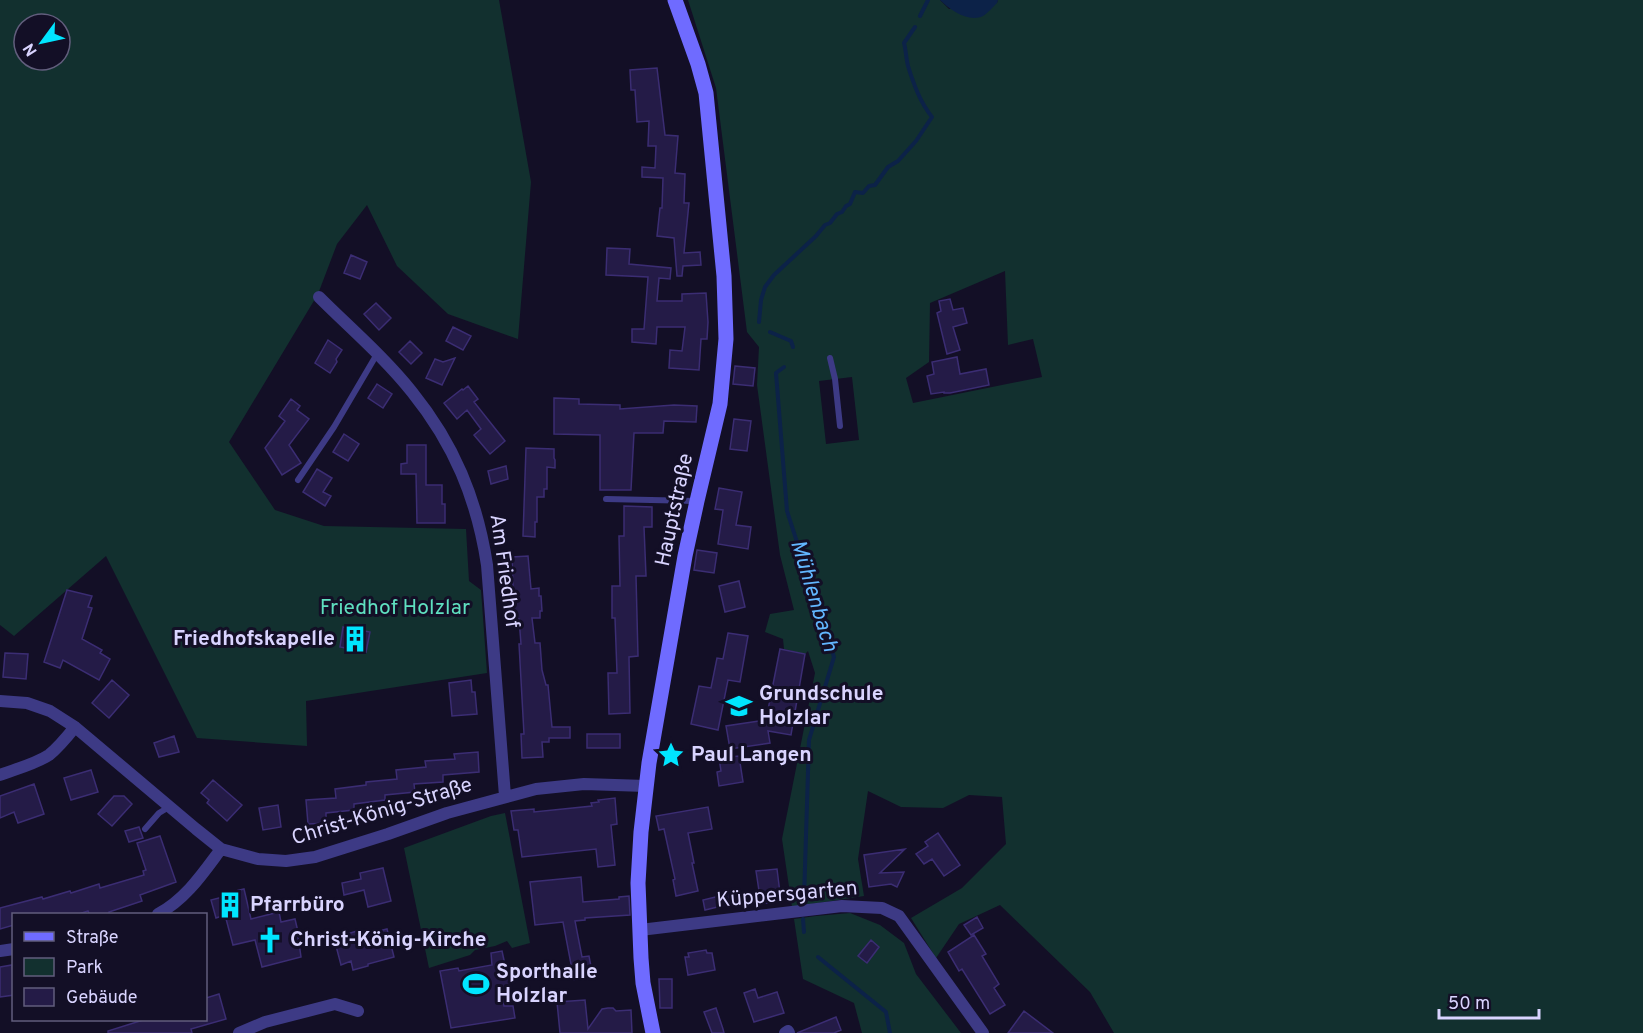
<svg xmlns="http://www.w3.org/2000/svg" width="1643" height="1033" viewBox="0 0 1643 1033" font-family="Overpass,sans-serif">
  <style>
    .green { fill: #12302f; fill-rule: evenodd }
    .water { fill: #0c2248 }
    .lines { fill: none; stroke-linecap: round; stroke-linejoin: round }
    .stream { stroke: #0c2248; stroke-width: 4 }
    .building { fill: #241b47; stroke: #3b2d73; stroke-width: 1.5 }
    .service { stroke: #3d3a85; stroke-width: 6 }
    .minor { stroke: #3d3a85; stroke-width: 12 }
    .secondary { stroke: #6f6bff; stroke-width: 15 }
    .labels { text-anchor: middle; dominant-baseline: central; stroke-width: 6; stroke-linejoin: round; paint-order: stroke }
    .street-label { font-size: 21px; fill: #d9d4ff; stroke: #130f26 }
    .park-label { font-size: 21px; fill: #5fe0c0; stroke: #130f26 }
    .poi-label { font-size: 21px; font-weight: bold; fill: #d9d4ff; stroke: #130f26; text-anchor: start }
    .water-label { font-size: 22px; font-style: italic; fill: #62b6ff; stroke: #130f26 }
  </style>
  <rect width="100%" height="100%" fill="#130f26"/>
  <path class="green" d="M0 0H499L531 182 518 339 448 314 397 266 367 205 337 244 318 294 229 442 275 510 324 526 466 529 469 581 481 590 487 673 306 701 307 746 197 738 106 556 14 636 0 625ZM24 24H60V60H24Z
    M688 0H940L949 9 997 3 998 0H1643V1033H1114L1090 992 1000 905 959 924 936 958 911 918 962 888 1006 844 1002 797 969 795 943 808 901 807 868 791 858 859 864 896 792 907 782 839 815 673 808 651 805 654 784 649 783 639 765 632 770 614 794 610 780 555 757 385 759 347 747 332 716 88ZM1005 271 1008 345 1033 339 1042 377 913 403 906 378 929 362 930 303ZM852 377 859 440 826 444 819 381Z
    M505 813 530 943 512 948 507 941 495 946 475 950 470 955 429 968 404 848 491 816Z
    M850 913 880 925 904 943 916 974 961 1033H862L854 1003 803 979 794 919 816 916Z"/>
  <path class="water" d="M940 0H998L997 3C993 7 988 13 983 16 969 23 950 10 940 0Z"/>
  <g class="lines">
    <path class="stream" d="M920 16 928 0
      M759 322 761 300 765 287 774 275 816 236 825 225 830 223 837 214 842 212 846 206 850 204 855 192 863 193 869 186 875 185 888 167 898 161 916 141 932 117C920 102 914 85 908 66 906 58 906 50 904 43L915 27
      M770 332 791 341 793 347
      M784 367 776 373 787 511 834 657 809 740 804 899
      M803 919 804 932
      M818 957 886 1012 890 1033"/>
  </g>
  <path class="building" d="M657 68 665 135 678 136 675 173 685 174 684 203H689L684 253 700 252 701 265 683 266 682 276H677L674 238 657 236 660 208H662L663 178 642 177V167L655 168 656 146H648L649 121 637 122 635 90H631L630 70Z
    M607 248 630 249 629 264 671 268 670 279 659 278 657 301H682V294L706 293 708 322 707 339H701L699 370 669 368 670 350 682 351 685 327H657L656 344 632 342V329H644L648 277 606 275Z
    M351 255 367 262 360 279 344 273Z
    M950 299 953 310 963 308 967 323 953 327 960 350 947 354 937 313 941 311 939 301Z
    M376 303 391 318 379 330 364 314Z
    M453 327 471 336 463 350 446 341Z
    M328 340 342 350 336 359 337 362 330 373 315 363Z
    M410 341 422 353 411 364 399 352Z
    M957 357 960 374 986 369 989 385 950 393H944V392L931 394 927 376 934 374 932 362Z
    M455 358 442 385 426 378 435 359 443 362Z
    M735 366 755 368 753 386 733 384Z
    M377 384 392 394 383 408 368 398Z
    M468 386 478 399 474 402 505 441 490 454 474 435 481 429 467 410 457 419 444 403 462 389 463 390Z
    M554 398 579 399V404L620 405V409L674 405 697 406 696 422 664 421 663 433H634L631 490H600V435L554 434Z
    M291 399 300 406 297 410 309 419 289 445 301 463 282 475 265 448 285 421 279 416Z
    M734 419 751 421 747 451 730 449Z
    M344 434 359 444 348 461 333 452Z
    M407 445H426V485H442V504H445V523H417L416 474H401V464L407 463Z
    M526 448 554 449V458L555 460V468L547 467V489H544V497H537V522H535V537L523 536Z
    M506 466 508 479 491 484 488 471Z
    M317 469 332 478 323 492 331 496 325 506 303 492Z
    M719 488 742 492 736 525 751 527 748 549 718 544 723 510 715 509Z
    M624 506 652 507V527H644L646 576H636L638 656 629 657 630 713 609 714 608 673H617L615 618H612V586H620L619 536H624Z
    M697 550 717 553 714 573 694 570Z
    M528 556 531 589 539 588V596H541L542 611H540V618H532L535 643H540L542 670 546 685H548L552 727H570V738H549V742H542L543 757 522 758 521 734H524L519 644H521L519 619H514L512 557Z
    M739 581 745 607 725 612 719 586Z
    M67 590 92 596 88 607 92 608 82 639 102 650 100 653 110 659 99 680 63 660 60 668 44 662Z
    M343 627 370 632 366 652 340 647Z
    M728 633 748 636 740 682 728 680 718 730 691 724 699 686 711 688 717 658 723 659Z
    M780 649 805 654 791 735 768 731 770 743 730 749 726 726 766 720Z
    M5 653 28 654 26 679 3 677Z
    M112 680 129 695 109 718 92 703Z
    M471 680 472 692H475L477 714 452 716 449 683Z
    M587 734H620V748H587Z
    M174 736 179 752 159 757 154 743Z
    M478 752 479 772 443 775V782L414 784 415 792 385 795V800L354 804V810L326 813V823L308 824 306 800 336 798 335 789 366 785V782L397 779 396 770 426 767 425 761 455 759 454 754Z
    M739 756 743 782 719 786 717 772 721 771 719 758Z
    M91 770 98 792 71 800 64 778Z
    M213 780 242 805 227 821 207 803 209 800 201 793Z
    M34 784 44 814 18 823 14 812 0 818V796Z
    M114 796H124L132 804 112 826 98 814Z
    M615 798 617 824 611 825 615 865 598 867 596 849 522 857 518 830H514L511 811 534 809V812L592 806 591 803 599 802 598 800Z
    M278 805 281 827 263 830 259 808Z
    M708 807 712 829 688 833 694 863H692L698 891 676 896 673 880 675 879 664 829 659 830 656 816Z
    M139 827 143 838 129 842 125 831Z
    M938 833 960 865 944 876 932 859 924 864 916 854 928 846 925 842Z
    M160 836 176 882 140 895 142 901 109 912V915H90L88 911 76 915H14V925L0 929V908L42 897 43 899 70 891 71 893 99 884 100 888 144 875 143 871 146 870 137 843Z
    M905 849 880 873 904 872 897 887 891 884 869 887 864 855Z
    M383 868 391 901 368 907 364 890 344 895 342 883 361 879 360 873Z
    M777 869 781 901 761 904 756 871Z
    M581 877 583 902 619 899V897L629 896 630 915 585 918V920L575 921 582 957 589 956 593 977 574 980 563 922 535 925 530 882Z
    M244 889 251 919 279 912 281 922 295 919 299 936H298L301 957 262 967 255 940 233 945 225 915 216 918 211 900 223 897V894Z
    M732 893 734 903 705 910 703 900Z
    M977 917 983 928 971 935 964 925Z
    M387 929 394 957 368 964V966L353 970 351 961 341 965 335 942 346 940 344 935 357 931 359 936Z
    M974 935 986 954 982 956 999 984 994 988 1005 1005 990 1014 962 969 959 971 948 952Z
    M871 940 879 947 867 963 858 956Z
    M706 950 707 953H712L715 970 688 975 685 957H689L688 953Z
    M502 951 511 992 502 994 504 1006H513L515 1018 451 1028 440 971 458 968 459 971 492 965 491 953Z
    M12 965 14 995 0 997V967Z
    M659 979H672V1008H660Z
    M755 989 758 998 777 992 784 1013 754 1022 744 993Z
    M219 994 226 1019 191 1029 192 1033H108V1031L143 1020H206V998Z
    M585 1000 588 1029 602 1009 608 1008H613L616 1011 631 1010 632 1033H560L557 1002Z
    M716 1008 723 1029 724 1033H712L704 1012Z
    M1024 1011 1053 1033H1008Z
    M836 1017 841 1030 834 1033H797Z"/>
  <g class="lines">
    <path class="service" d="M830 358 835 379 840 426
      M298 480 334 427 377 354
      M606 499 696 501
      M145 829 159 813 169 807"/>
    <path class="minor" d="M319 297C350 328 384 357 412 392 454 444 477 499 487 565L505 796
      M0 701 27 703 50 711 75 727 196 829 221 849 258 859 286 861 315 857 388 834 447 813 536 789 584 784 646 786
      M0 775C16 769 35 764 49 755 59 747 67 737 75 727
      M158 914C186 899 203 873 221 849
      M640 930 842 906 882 908 899 916 983 1033
      M0 951 14 949
      M239 1033 265 1022 335 1004 358 1011
      M785 1033 788 1031 789 1033"/>
    <path class="secondary" d="M653 1033 643 983 641 958 638 883 641 832 649 763 685 556 697 501 720 404 726 339 724 276 706 93 698 64 675 0"/>
  </g>
  <defs>
    <g id="building-bare" transform="scale(2.07)"><path d="M-4-6H4V6H1V3H-1V6H-4ZM-2.5-4.3h1.7v1.8h-1.7ZM.8-4.3h1.7v1.8H.8ZM-2.5-1h1.7V.8h-1.7ZM.8-1h1.7V.8H.8Z" fill="#00e5ff" stroke="#130f26" stroke-width="2.5" paint-order="stroke"/></g>
    <g id="school-bare" transform="scale(2.07)"><path d="M0-5L7-2L0 1L-7-2ZM-4 1L0 2.5L4 1V4Q0 6-4 4Z" fill="#00e5ff" stroke="#130f26" stroke-width="2.5" paint-order="stroke"/></g>
    <g id="sight-bare" transform="scale(2.07)"><path d="M0-6L1.8-2.2L6-1.7L2.9 1.2L3.7 5.4L0 3.3L-3.7 5.4L-2.9 1.2L-6-1.7L-1.8-2.2Z" fill="#00e5ff" stroke="#130f26" stroke-width="2.5" paint-order="stroke"/></g>
    <g id="church-bare" transform="scale(2.07)"><path d="M-1.2-6h2.4v3.5h3.3v2.4h-3.3V6h-2.4V-.1h-3.3v-2.4h3.3Z" fill="#00e5ff" stroke="#130f26" stroke-width="2.5" paint-order="stroke"/></g>
    <g id="stadium-bare" transform="scale(2.07)"><path d="M0-5a6.5 5 0 1 0 0 10a6.5 5 0 1 0 0-10ZM-3.5-1.8h7v3.6h-7Z" fill="#00e5ff" stroke="#130f26" stroke-width="2.5" paint-order="stroke"/></g>
  </defs>
  <g fill-rule="evenodd">
    <use href="#building-bare" x="355" y="639"/>
    <use href="#school-bare" x="739" y="706"/>
    <use href="#sight-bare" x="671" y="755"/>
    <use href="#building-bare" x="230" y="905"/>
    <use href="#church-bare" x="270" y="940"/>
    <use href="#stadium-bare" x="476" y="984"/>
  </g>
  <g class="labels">
    <g class="street-label">
      <text transform="translate(675 510) rotate(-78)">Hauptstraße</text>
      <text transform="translate(504 571) rotate(82)">Am Friedhof</text>
      <text transform="translate(382 812) rotate(-17)">Christ-König-Straße</text>
      <text transform="translate(787 895) rotate(-5)">Küppersgarten</text>
    </g>
    <g class="park-label">
      <text x="395" y="608">Friedhof Holzlar</text>
    </g>
    <g class="poi-label">
      <text x="335" y="639" text-anchor="end">Friedhofskapelle</text>
      <text x="759" y="694">Grundschule<tspan x="759" dy="24">Holzlar</tspan></text>
      <text x="691" y="755">Paul Langen</text>
      <text x="250" y="905">Pfarrbüro</text>
      <text x="290" y="940">Christ-König-Kirche</text>
      <text x="496" y="972">Sporthalle<tspan x="496" dy="24">Holzlar</tspan></text>
    </g>
    <g class="water-label">
      <text transform="translate(813 596) rotate(73)">Mühlenbach</text>
    </g>
  </g>
  <rect x="12" y="913" width="195" height="108" fill="#130f26" stroke="#625e7d" stroke-width="1.5"/>
  <rect x="24" y="932" width="30" height="9" fill="#6f6bff" stroke="#625e7d" stroke-width="1.5"/>
  <text x="66" y="943" font-size="18" fill="#d9d4ff">Straße</text>
  <rect x="24" y="958" width="30" height="18" fill="#12302f" stroke="#625e7d" stroke-width="1.5"/>
  <text x="66" y="973" font-size="18" fill="#d9d4ff">Park</text>
  <rect x="24" y="988" width="30" height="18" fill="#241b47" stroke="#625e7d" stroke-width="1.5"/>
  <text x="66" y="1003" font-size="18" fill="#d9d4ff">Gebäude</text>
  <g transform="translate(42 42) rotate(237)"><circle r="28" fill="#130f26" stroke="#625e7d" stroke-width="1.5"/>
  <path d="M0-4.5L10 22L0 15L-10 22Z" fill="#00e5ff"/>
  <text y="-9" font-size="16" font-weight="bold" text-anchor="middle" fill="#d9d4ff">N</text>
  </g>
  <path d="M1439 1009v9h100v-9" fill="none" stroke="#d9d4ff" stroke-width="3"/>
  <text x="1448" y="1009" font-size="18" fill="#d9d4ff" stroke="#130f26" stroke-width="4.5" paint-order="stroke">50 m</text>
</svg>
